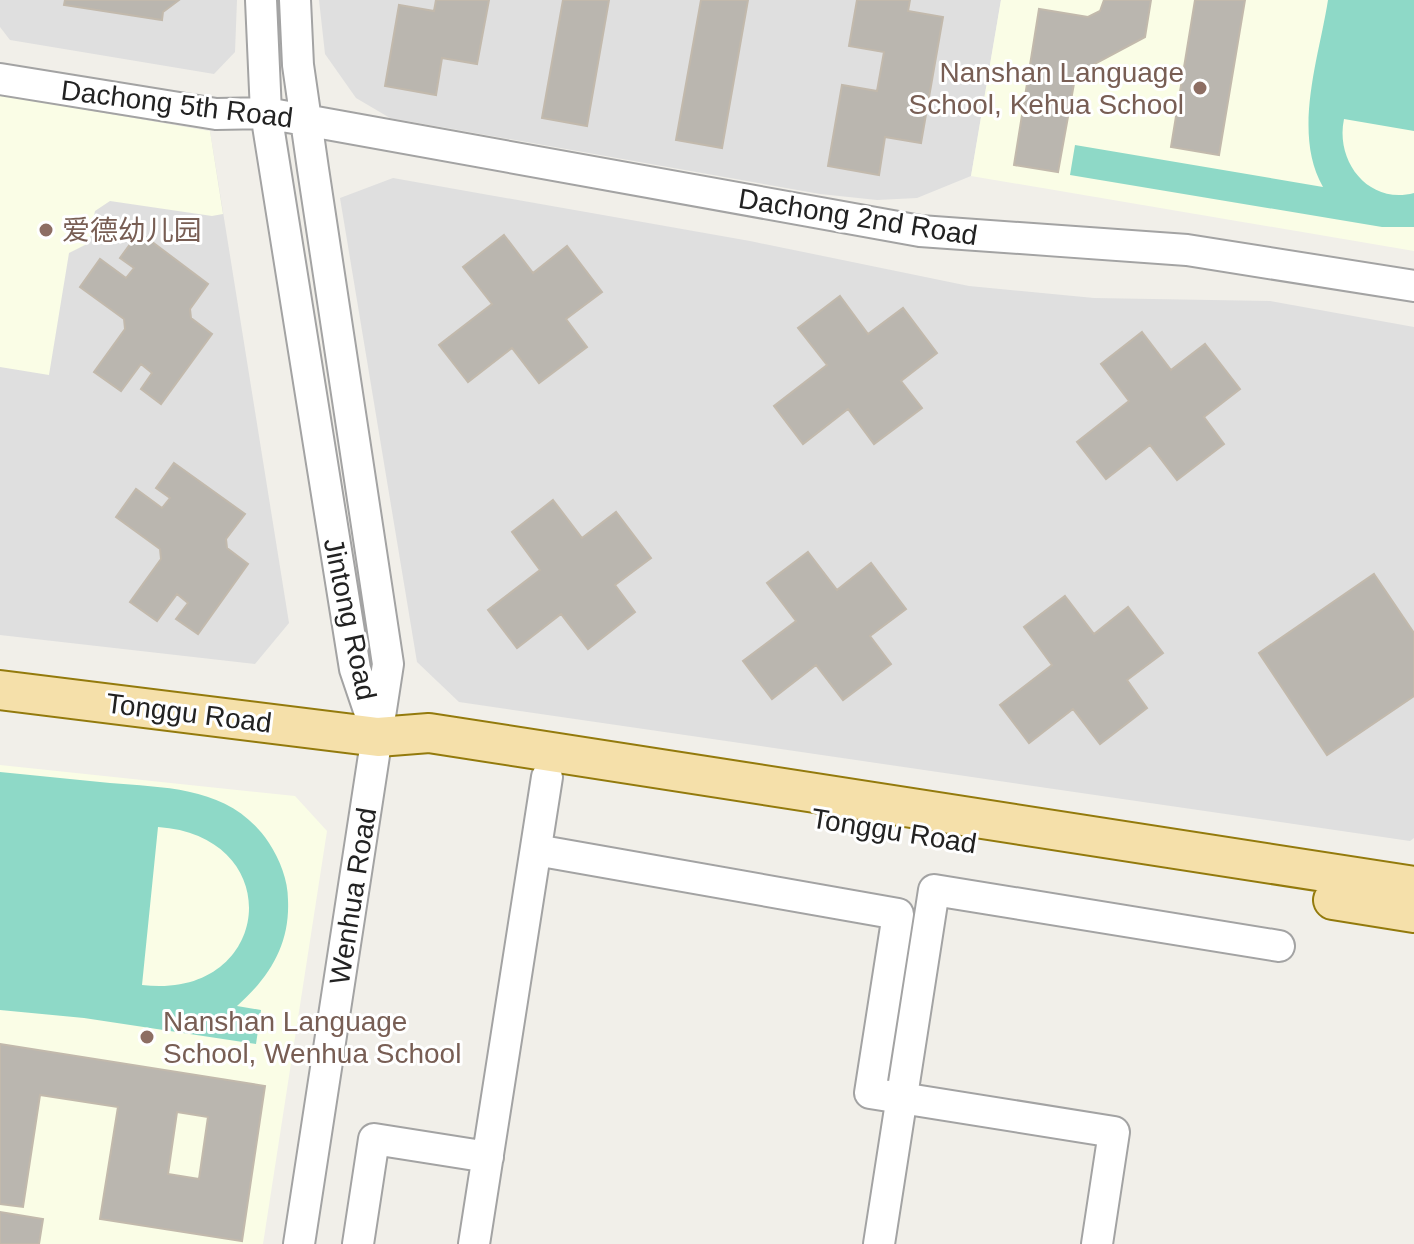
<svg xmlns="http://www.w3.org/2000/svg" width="1414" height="1244" viewBox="0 0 1414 1244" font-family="Arial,'Noto Sans SC',sans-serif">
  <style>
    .residential { fill: #dfdfdf }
    .education { fill: #fafde6 }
    .pitch { fill: #8ed9c7; fill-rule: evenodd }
    .building { fill: #bab6af; stroke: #c2b9ac; stroke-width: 2; fill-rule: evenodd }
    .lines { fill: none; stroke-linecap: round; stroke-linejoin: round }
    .minor-casing { stroke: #a3a3a3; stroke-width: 34 }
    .major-casing { stroke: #937a0c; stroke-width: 42 }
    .minor { stroke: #fff; stroke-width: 30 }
    .major { stroke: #f5e0aa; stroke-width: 38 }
    .education-dot { fill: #8d6e63; stroke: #fff; stroke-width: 3 }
    .labels { text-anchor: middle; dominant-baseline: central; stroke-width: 6; stroke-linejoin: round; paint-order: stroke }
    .education-label { font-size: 28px; fill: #785e54; stroke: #fff; text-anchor: start }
    .street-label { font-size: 28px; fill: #222; stroke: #fff }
  </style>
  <rect width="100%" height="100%" fill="#f1efe9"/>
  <path class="residential" d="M0 0H237L235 52 214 74 10 40 0 27Z
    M319 0H1001L971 176 917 198 877 200 820 194 390 118 356 98 325 54Z
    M0 95 210 131 289 623 255 664 0 635Z
    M393 178 750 241 969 286 1094 298 1270 301 1414 327V838L1410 841 459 702 417 662 340 198Z"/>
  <path class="education" d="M1001 0H1414V251L971 176Z
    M0 95 210 131 223 214 212 216 110 201 95 211 89 243 69 253 49 375 0 367Z
    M0 765 295 796 327 831 263 1244H0Z"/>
  <path class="pitch" d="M1328 0H1414V131L1344 119C1335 161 1368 205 1414 193V227H1382L1070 175 1075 145 1323 187C1292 133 1319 58 1328 0Z
    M0 772C37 776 73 779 110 783 170 788 232 787 269 843 280 860 288 880 288 900 290 944 270 977 237 1006L261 1010 256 1044 84 1018 0 1010ZM158 827C290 836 273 1001 142 985Z"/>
  <path class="building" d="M65 0H179L163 12 162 20 64 5Z
    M436 0H489L477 64 442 58 436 95 385 86 399 5 434 11Z
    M563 0H609L587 126 542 118Z
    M701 0H748L722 148 676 140Z
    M857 0H910L908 11 943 17 921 143 885 137 879 175 828 166 842 85 877 91 884 52 849 46Z
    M1104 0H1151L1145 37 1085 69 1075 78 1058 172 1014 165 1039 9 1088 17 1100 11Z
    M1195 0H1245L1219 155 1171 147Z
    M139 232 208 284 190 309 191 318 212 334 161 404 141 389 152 373 141 364 121 391 94 372 125 329 124 319 80 287 100 259 126 278 134 268 120 258Z
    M504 235 533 273 567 246 602 292 566 319 587 347 539 383 512 348 468 382 439 345 492 304 463 267Z
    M840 296 868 334 903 308 937 353 901 381 922 408 874 444 848 409 803 444 774 406 827 365 798 328Z
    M1142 332 1171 370 1205 344 1240 389 1204 417 1224 444 1177 480 1150 445 1106 479 1077 442 1129 401 1101 364Z
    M174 463 245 514 226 539 227 548 248 564 198 634 176 619 188 603 177 594 157 621 130 602 161 559 160 549 116 517 136 489 162 508 170 498 156 488Z
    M553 500 582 538 616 512 651 558 615 585 635 612 588 649 561 614 517 648 488 610 540 570 512 532Z
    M808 552 837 590 871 563 906 609 870 636 891 664 843 700 816 665 772 699 743 661 796 621 767 583Z
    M1374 574 1414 633V696L1327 755 1259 653Z
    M1065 596 1094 634 1128 607 1163 653 1127 680 1147 708 1100 744 1073 709 1029 743 1000 705 1052 665 1024 627Z
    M0 1044 265 1086 242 1241 100 1219 118 1107 40 1095 23 1207 0 1204ZM177 1112 208 1117 199 1179 168 1174Z
    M0 1212 43 1219 39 1244H0Z"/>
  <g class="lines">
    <g class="minor-casing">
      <path id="minor" d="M261 0 266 113 355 669 376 731
        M295 0 298 65 313 169 388 664 299 1244
        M0 79 216 114 266 113 920 231 1187 250 1414 286
        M536 850 898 914 870 1093 1114 1132 1097 1244
        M358 1244 374 1139 488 1157
        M474 1244 547 777
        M879 1244 934 890 1279 946"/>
    </g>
    <g class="major-casing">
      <path id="major" d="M0 690 378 737 429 733 1414 886
        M1333 900 1414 913"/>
    </g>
    <use href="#minor" class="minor"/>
    <use href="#major" class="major"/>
  </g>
  <g class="education-dot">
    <circle cx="1200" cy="88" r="8"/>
    <circle cx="46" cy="230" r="8"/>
    <circle cx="147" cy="1037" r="8"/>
  </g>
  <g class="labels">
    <g class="education-label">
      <text x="1184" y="72" text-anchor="end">Nanshan Language<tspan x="1184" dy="32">School, Kehua School</tspan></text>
      <text x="62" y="230">爱德幼儿园</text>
      <text x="163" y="1021">Nanshan Language<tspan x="163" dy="32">School, Wenhua School</tspan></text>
    </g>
    <g class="street-label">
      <text transform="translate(177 104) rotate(7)">Dachong 5th Road</text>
      <text transform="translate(858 217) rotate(9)">Dachong 2nd Road</text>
      <text transform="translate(350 619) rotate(78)">Jintong Road</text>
      <text transform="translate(189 713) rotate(7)">Tonggu Road</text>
      <text transform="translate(894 831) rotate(9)">Tonggu Road</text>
      <text transform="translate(353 896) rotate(-81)">Wenhua Road</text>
    </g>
  </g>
</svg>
